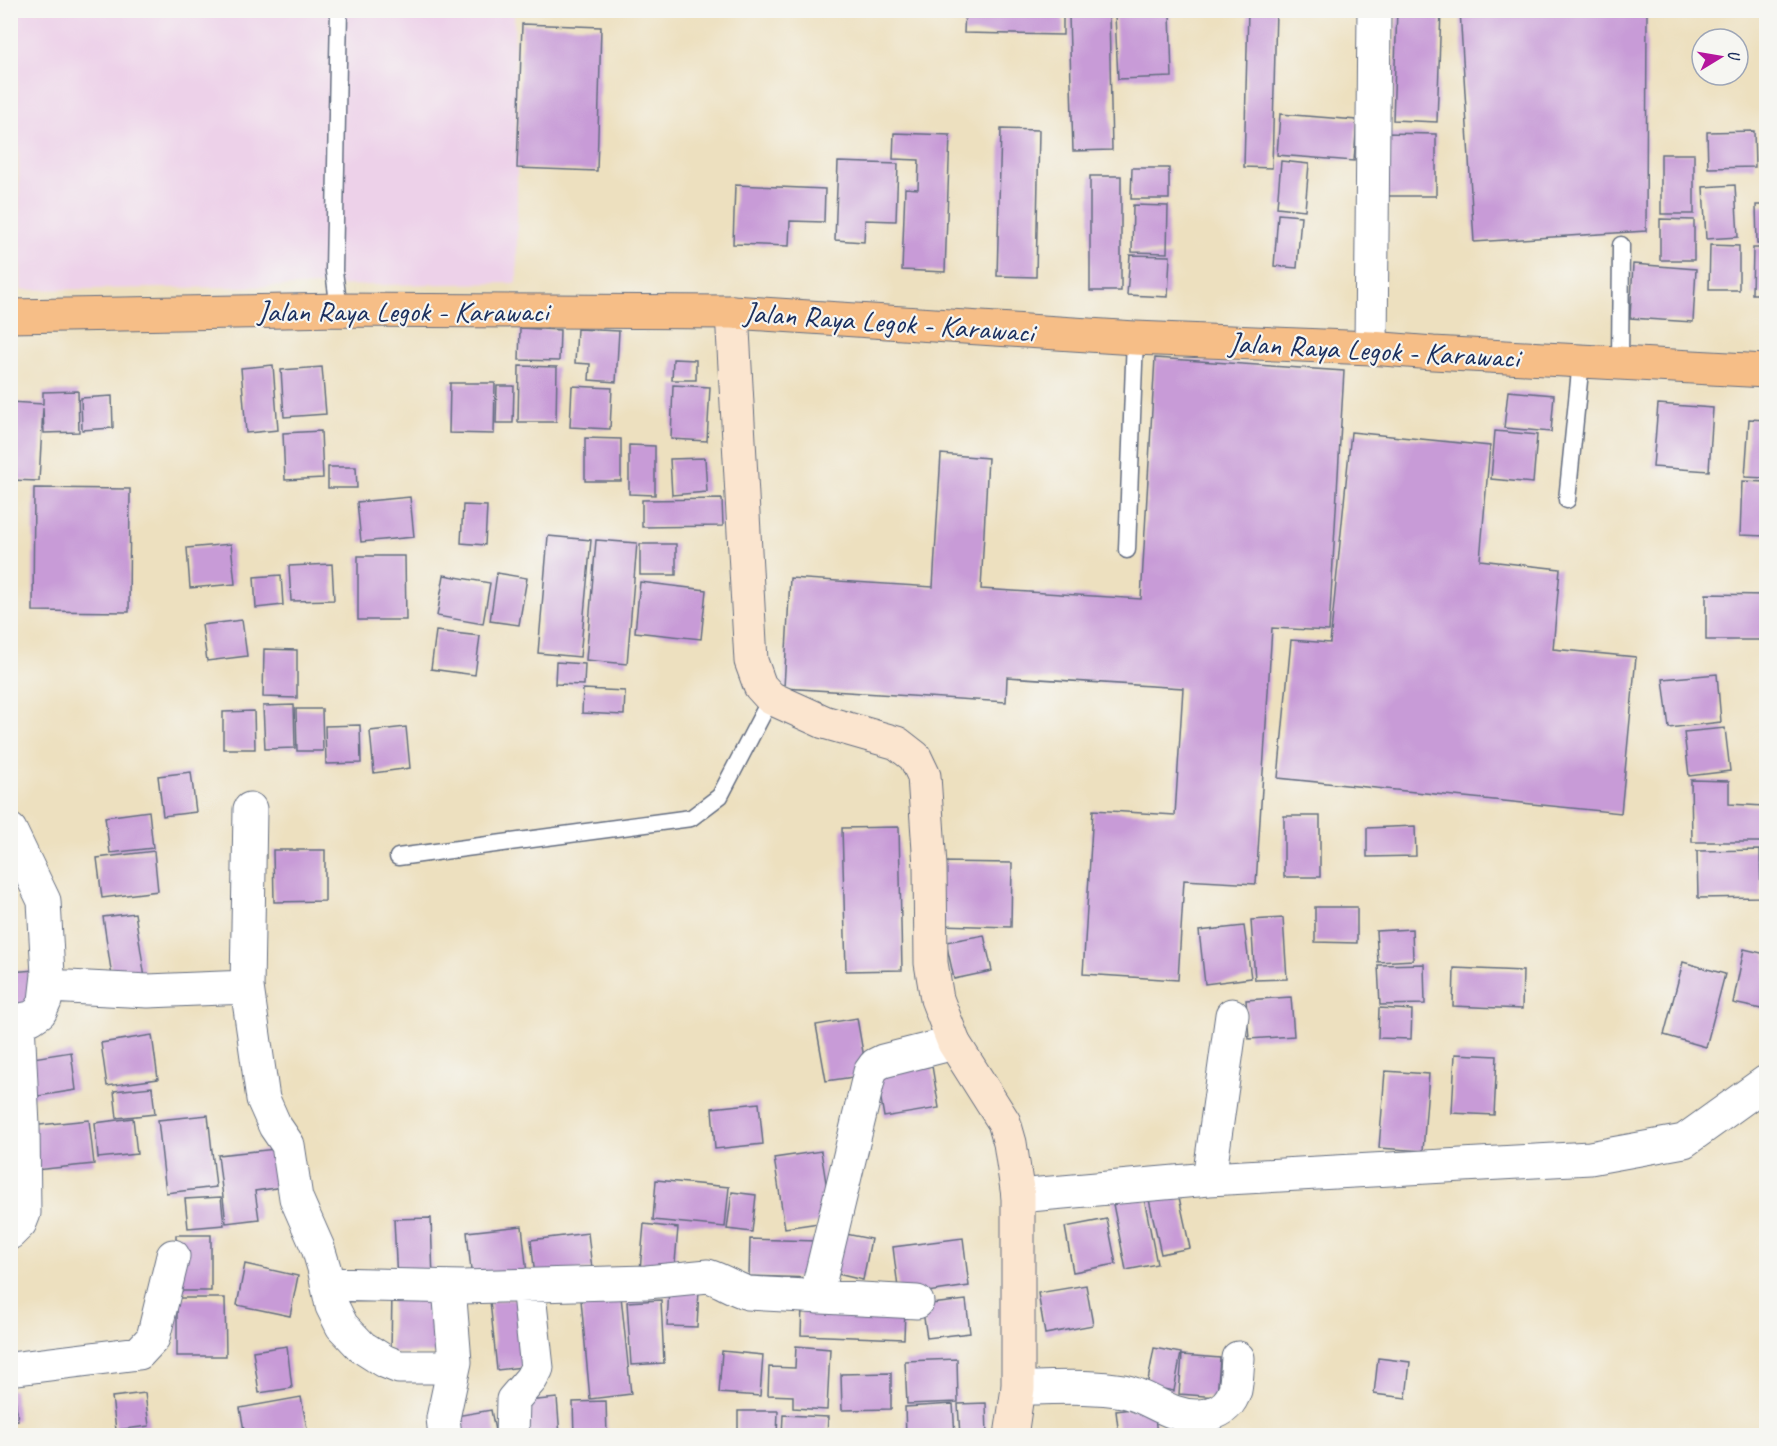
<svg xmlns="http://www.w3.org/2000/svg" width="1777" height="1446" viewBox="0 0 1777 1446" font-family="Caveat,sans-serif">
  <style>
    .built { fill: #edd1e9 }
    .building { fill: #c89bd7 }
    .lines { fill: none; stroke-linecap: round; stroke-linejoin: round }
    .lane-casing { stroke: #646d80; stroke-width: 19 }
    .street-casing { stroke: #646d80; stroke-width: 35 }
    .secondary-casing { stroke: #646d80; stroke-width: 35 }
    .primary-casing { stroke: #646d80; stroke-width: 35 }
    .lane { stroke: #fff; stroke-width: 16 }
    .street { stroke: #fff; stroke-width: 33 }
    .secondary { stroke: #fbe5cf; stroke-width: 33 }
    .primary { stroke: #f6be87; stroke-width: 33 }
    .labels { text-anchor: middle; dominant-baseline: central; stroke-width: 4.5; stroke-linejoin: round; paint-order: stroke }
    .street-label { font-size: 30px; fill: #1b2f5e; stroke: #f6f6f2 }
  </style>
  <rect width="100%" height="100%" fill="#f6f6f2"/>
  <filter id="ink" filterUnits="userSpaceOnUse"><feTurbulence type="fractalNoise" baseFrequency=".0167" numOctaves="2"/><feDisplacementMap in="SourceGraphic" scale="12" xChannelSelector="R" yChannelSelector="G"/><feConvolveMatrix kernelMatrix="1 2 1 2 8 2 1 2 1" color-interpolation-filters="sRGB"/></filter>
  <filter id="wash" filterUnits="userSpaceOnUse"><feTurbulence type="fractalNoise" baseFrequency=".008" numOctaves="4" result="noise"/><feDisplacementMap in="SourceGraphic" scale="24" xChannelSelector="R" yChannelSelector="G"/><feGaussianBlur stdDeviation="1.35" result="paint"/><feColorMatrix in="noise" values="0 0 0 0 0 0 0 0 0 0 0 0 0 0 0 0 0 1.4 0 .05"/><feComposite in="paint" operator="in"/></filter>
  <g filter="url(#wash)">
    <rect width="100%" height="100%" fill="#ede0bf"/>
    <path class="built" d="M16 11H514L517 168V283L21 290Z"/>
    <g id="blocks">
      <path class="building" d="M965 10H1063V35L964 33Z
        M1248 10H1276L1272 168 1244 167Z
        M1397 10H1441L1437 122 1393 120Z
        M1460 10H1647L1646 231 1474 242Z
        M1170 13 1172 77 1118 79 1115 15Z
        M1109 14 1112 150 1073 151 1069 16Z
        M10 21H12L14 46 10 47Z
        M522 24 601 27 597 171 517 168Z
        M1280 114 1357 120 1354 161 1277 155Z
        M1001 129 1039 130 1036 277 997 276Z
        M1754 131 1755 167 1708 168 1707 132Z
        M894 133 950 135 945 272 902 270 905 188 918 189 919 160 893 159Z
        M1382 133 1436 134V196H1382Z
        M1661 154H1694V214H1661Z
        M1281 161 1309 164 1305 210 1277 207Z
        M838 162 898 164 896 221 865 220 864 242 835 240Z
        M1132 168H1169V199H1131Z
        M1090 176H1121V291H1090Z
        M735 185 825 189 824 222 790 221 789 246 733 244Z
        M1735 185 1738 237 1706 239 1703 187Z
        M1133 205 1168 206 1167 253 1132 252Z
        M1756 205H1766V244H1757Z
        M1278 214 1301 216 1297 268 1274 266Z
        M1660 219 1694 220V260H1660Z
        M1710 245 1739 246V290H1709Z
        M1753 248H1766V294H1752Z
        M1130 255 1170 256 1168 297 1127 295Z
        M1633 264 1696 269 1693 322 1630 318Z
        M520 328 560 330 559 361 519 360Z
        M577 329 619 331 616 382 589 380 590 364 575 363Z
        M1155 358 1344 371 1329 631 1272 628 1256 884 1184 880 1178 980 1083 974 1093 810 1175 815 1183 688 1007 677 1006 702 784 688 790 578 933 587 941 454 988 458 981 589 1141 599Z
        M673 359 696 360V380H672Z
        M273 365 278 430 246 433 241 368Z
        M519 366 557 367 556 422H518Z
        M322 367 326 414 284 417 281 370Z
        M450 383H495L494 434 449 433Z
        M673 385 710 387 707 441 671 439Z
        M497 386H514L513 423H496Z
        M572 386 612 388 610 429 570 427Z
        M78 391 79 432 44 433 43 408 39 481 10 480V402L43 404V392Z
        M1508 391 1554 395 1551 432 1504 428Z
        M112 396 113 428 82 430 81 398Z
        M1658 404 1713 408 1709 471 1653 467Z
        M1749 419 1766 420V478L1745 477Z
        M321 431 323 478 285 480 283 433Z
        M1495 431 1537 435 1533 483 1491 479Z
        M1351 432 1490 446 1480 560 1560 569 1553 649 1636 657 1621 813 1278 778 1291 640 1330 643Z
        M585 438 621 439V481H585Z
        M629 445 655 446V495L629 494Z
        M705 458 707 492 672 495 670 459Z
        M328 467H356L357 488H328Z
        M1742 481 1766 482V536L1740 535Z
        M34 488 130 489 129 612 33 611Z
        M410 497 414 537 361 542 357 502Z
        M722 499 723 526 642 527V500Z
        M463 505 487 506 485 545 461 543Z
        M548 536 591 540 580 657 538 653Z
        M596 540 637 543 627 664 586 660Z
        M231 544 235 584 190 588 187 548Z
        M640 544H676V575H640Z
        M358 556H405L406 620H358Z
        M332 564 334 600 291 601 289 566Z
        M497 573 527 578 519 625 490 621Z
        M281 575 283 605 256 608 254 577Z
        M444 575 490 583 483 624 437 616Z
        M640 582 706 590 701 639 635 632Z
        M1706 594 1766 595V640H1706Z
        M242 620 247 656 207 661 202 625Z
        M436 631 480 636 475 675 431 669Z
        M264 649 297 650V698L263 697Z
        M556 662 585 664 584 685 555 684Z
        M1717 674 1721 722 1669 728 1663 679Z
        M583 689 625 691 624 715 582 713Z
        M294 705 295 748 265 749 263 706Z
        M296 709H322L323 751H297Z
        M254 711 255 749H223V712Z
        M360 725 361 763 326 764 325 726Z
        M406 727 410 768 374 773 370 731Z
        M1725 728 1730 771 1689 776 1684 732Z
        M191 772 196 812 163 816 158 776Z
        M1691 780 1729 781V804L1764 806V842H1692Z
        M149 811 153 848 110 853 105 817Z
        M1284 816H1320V877H1284Z
        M1415 826 1416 856 1367 857V828Z
        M899 827 902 970 846 971 842 828Z
        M273 850H325V901L274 902Z
        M1760 850 1761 897 1698 898 1697 851Z
        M154 851 158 891 102 898 97 858Z
        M940 862 1012 863 1011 927 939 925Z
        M1315 907H1357V943L1315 942Z
        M135 913 145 978 113 983 103 917Z
        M1283 918 1287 979 1255 980 1251 920Z
        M1244 926 1251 978 1205 984 1199 931Z
        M1412 929 1413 960 1378 962 1376 931Z
        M984 935 992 971 954 979 946 942Z
        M1744 949 1766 954V1010L1733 1003Z
        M1683 962 1725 974 1706 1047 1664 1035Z
        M1424 964 1425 1004 1380 1005 1378 965Z
        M1454 968 1523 971 1522 1009 1453 1006Z
        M35 970 38 1011 10 1012V972Z
        M1291 997 1294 1036 1249 1039 1246 1000Z
        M1379 1008 1412 1010 1411 1039 1378 1038Z
        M857 1018 867 1075 826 1081 816 1025Z
        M152 1035 158 1079 107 1086 101 1043Z
        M71 1052 76 1090 26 1098 20 1060Z
        M1455 1054 1497 1056 1494 1115 1452 1113Z
        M932 1066 939 1108 884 1117 877 1076Z
        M1385 1071 1429 1074 1423 1151 1379 1148Z
        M152 1087 155 1114 117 1118 114 1091Z
        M759 1103 763 1144 715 1149 712 1108Z
        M208 1115 216 1187 166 1193 158 1120Z
        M133 1118 137 1154 98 1158 95 1123Z
        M89 1120 94 1164 35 1170 30 1126Z
        M286 1148 290 1186 255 1191 259 1219 226 1223 218 1155Z
        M821 1151 832 1221 785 1228 774 1158Z
        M656 1180 729 1187 725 1227 653 1220Z
        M1177 1188 1190 1248 1161 1254 1148 1195Z
        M732 1192 756 1195 752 1232 727 1229Z
        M1143 1193 1157 1264 1126 1270 1112 1199Z
        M221 1197 224 1225 188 1228 185 1199Z
        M431 1218 433 1280 397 1282 394 1219Z
        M1107 1219 1116 1264 1073 1272 1065 1227Z
        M644 1224 678 1228 674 1274 640 1270Z
        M522 1226 527 1274 472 1280 467 1232Z
        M588 1233 592 1269 535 1276 531 1240Z
        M841 1233 871 1239 863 1280 833 1273Z
        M176 1235H211V1291H176Z
        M963 1238 969 1286 899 1296 893 1247Z
        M750 1239 817 1241 816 1278 749 1276Z
        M245 1264 298 1276 290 1316 237 1305Z
        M1086 1285 1093 1325 1045 1334 1038 1293Z
        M669 1287 699 1289 697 1327 667 1326Z
        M392 1291H439L438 1353 391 1352Z
        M621 1296 631 1394 590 1399 581 1300Z
        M177 1298H225L226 1356H177Z
        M524 1298 531 1366 497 1370 490 1301Z
        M661 1300 664 1363 631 1365 627 1302Z
        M966 1300 970 1333 927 1338 922 1305Z
        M802 1305 905 1309 904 1339 801 1335Z
        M287 1346 292 1388 259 1393 253 1351Z
        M796 1346 830 1349 827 1410 793 1408V1396L768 1395 769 1367 795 1368Z
        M1154 1348 1181 1353 1174 1391 1147 1386Z
        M722 1351 763 1355 760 1396 719 1393Z
        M1182 1355 1220 1358 1217 1397 1179 1394Z
        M1378 1358 1410 1362 1406 1398 1374 1394Z
        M957 1359 958 1402 907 1404 905 1361Z
        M891 1373V1409L842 1410 841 1374Z
        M10 1390H14L18 1420 10 1421Z
        M145 1393 149 1426 116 1430 112 1397Z
        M301 1397 308 1434 299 1436H245L240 1408Z
        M557 1398 560 1436H520L517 1402Z
        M606 1401 607 1436H574L573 1402Z
        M986 1403 987 1436H960L958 1404Z
        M953 1404 955 1436H906L905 1407Z
        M1154 1406 1157 1436H1119L1116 1411Z
        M491 1410 496 1436H454L450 1417Z
        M738 1411H778L777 1436H738Z
        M783 1415 828 1417 827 1436H782Z"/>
    </g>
  </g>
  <g filter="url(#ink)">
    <use href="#blocks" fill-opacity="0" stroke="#646d80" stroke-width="1.5"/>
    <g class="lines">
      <g class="lane-casing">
        <path id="lane" d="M339 310 334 271 339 10
          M1620 363 1621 245
          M1567 500 1581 361
          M1127 550 1135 338
          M398 857 691 818 720 796 771 698"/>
      </g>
      <g class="street-casing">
        <path id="street" d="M1371 348 1374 10
          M10 830 44 901 48 975 45 1001 40 1012 31 1018 10 1022
          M48 986 148 991 247 987 263 1099 275 1126 288 1145 296 1198 318 1248 324 1268 332 1306 342 1326 362 1347 384 1361 399 1367H448L455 1362 449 1287
          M247 987 250 809
          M1209 1179 1232 1015
          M1018 1196 1209 1179 1590 1158 1684 1141 1766 1082
          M10 1233 20 1223 24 1213 23 1126 18 1021
          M327 1284 463 1287 647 1282 708 1276C722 1280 734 1289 748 1293L917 1302
          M816 1297 870 1072 875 1065 883 1061 954 1043
          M10 1369 139 1353 153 1338 173 1256
          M1018 1388C1052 1388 1090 1385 1123 1391 1141 1394 1157 1406 1174 1412 1197 1420 1227 1417 1235 1390 1237 1380 1237 1369 1238 1358
          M445 1436 443 1418 455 1362
          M512 1436 513 1400 531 1379 537 1368 528 1285"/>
      </g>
      <g class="secondary-casing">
        <path id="secondary" d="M732 312 751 661 760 686 771 698 824 722 897 743 915 757 924 776 930 866 931 963 937 999 954 1043 1004 1122 1010 1143 1018 1196V1388L1011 1436"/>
      </g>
      <g class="primary-casing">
        <path id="primary" d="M10 316 339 310 732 312 1135 338 1371 348 1433 353 1766 371"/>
      </g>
      <use href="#lane" class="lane"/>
      <use href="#street" class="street"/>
      <use href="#secondary" class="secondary"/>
      <use href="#primary" class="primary"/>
    </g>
  </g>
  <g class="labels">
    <g class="street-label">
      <text x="403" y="311">Jalan Raya Legok - Karawaci</text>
      <text transform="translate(889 322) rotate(4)">Jalan Raya Legok - Karawaci</text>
      <text transform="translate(1374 350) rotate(3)">Jalan Raya Legok - Karawaci</text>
    </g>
  </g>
  <rect width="1777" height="1446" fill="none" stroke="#f6f6f2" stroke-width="36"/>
  <g transform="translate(1720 57) rotate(79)"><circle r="28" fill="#f6f6f2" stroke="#9ea6b7" stroke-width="1.5"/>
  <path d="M0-4.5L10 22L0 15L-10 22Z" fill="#b5179e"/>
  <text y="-9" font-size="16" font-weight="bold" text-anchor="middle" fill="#1b2f5e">U</text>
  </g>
</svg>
